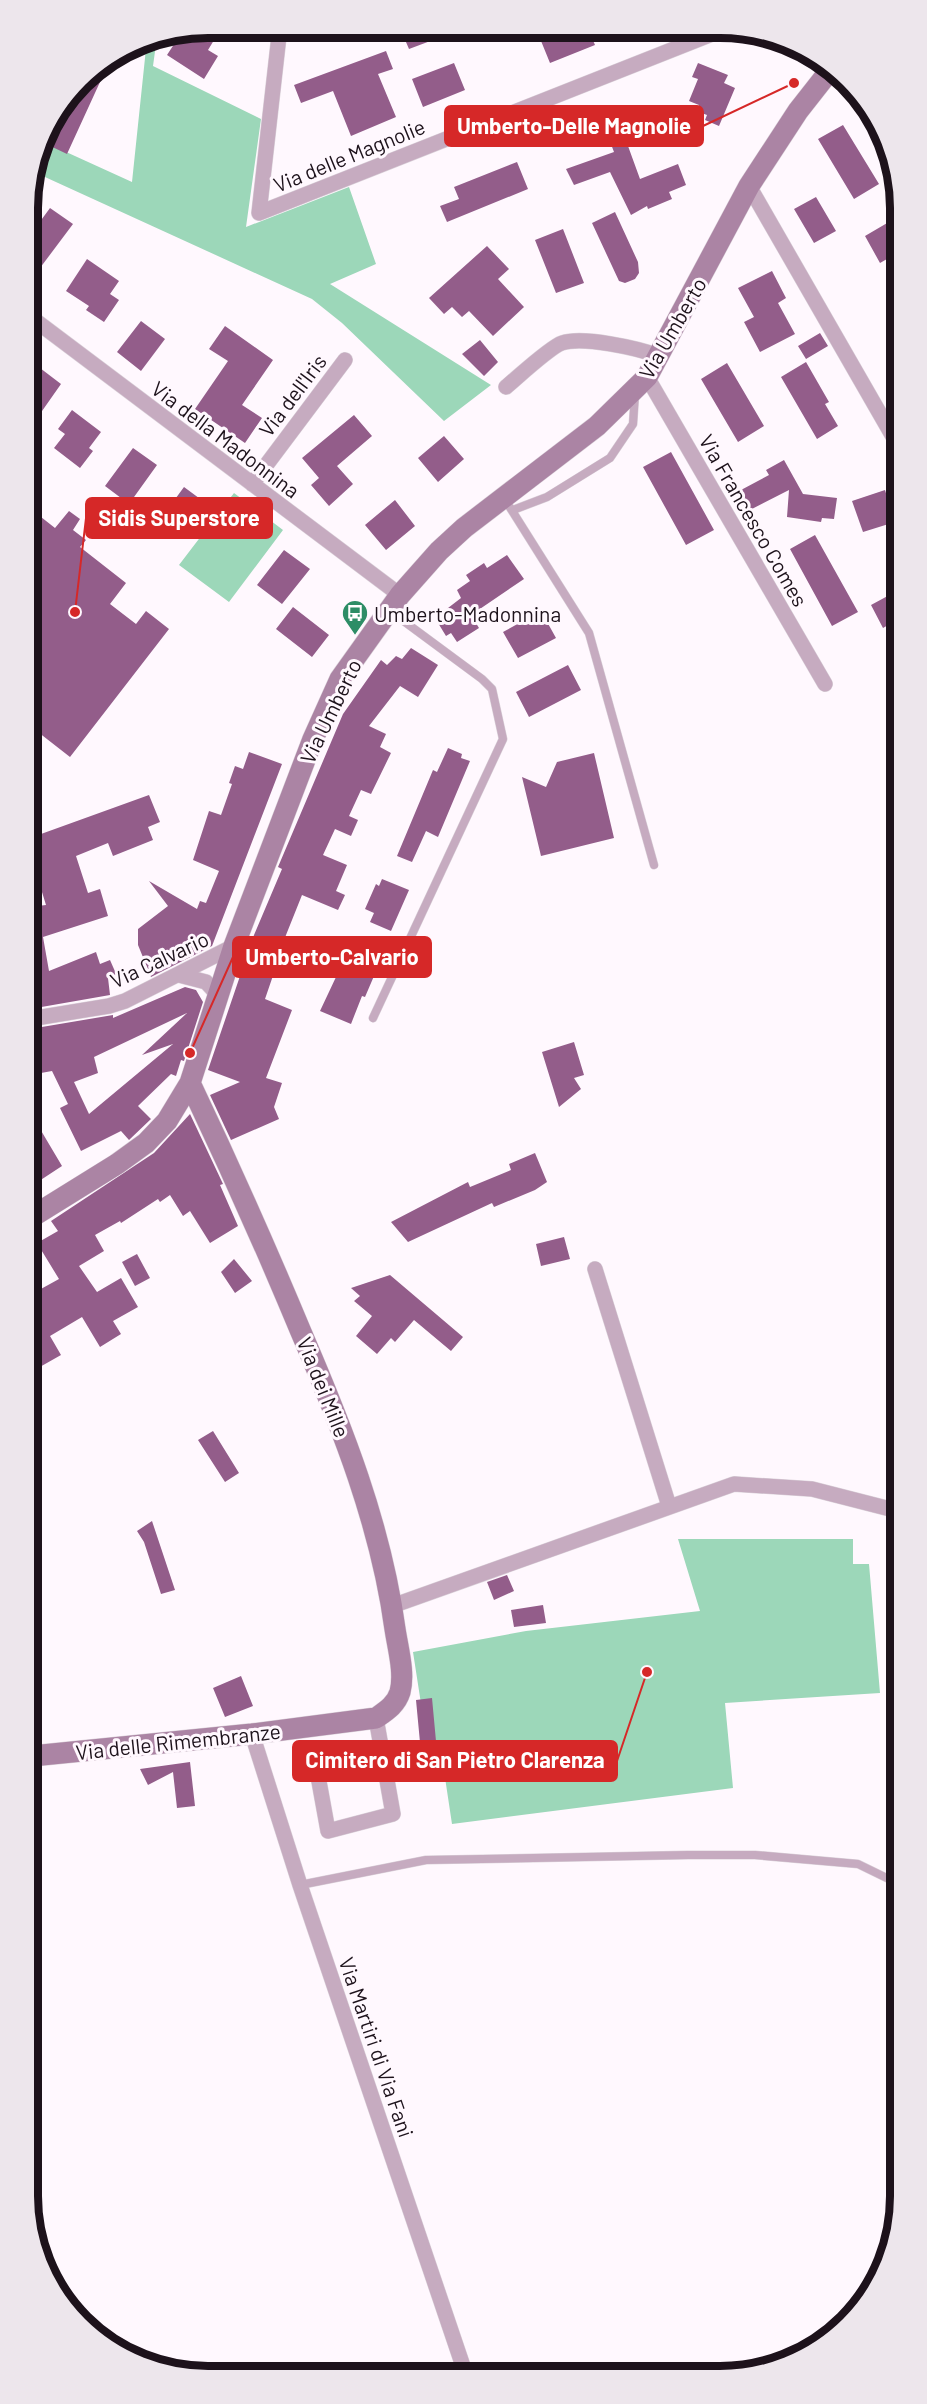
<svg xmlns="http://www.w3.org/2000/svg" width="927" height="2404" viewBox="0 0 927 2404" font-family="Barlow,sans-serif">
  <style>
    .green { fill: #9cd7b9 }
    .building { fill: #935d8a; fill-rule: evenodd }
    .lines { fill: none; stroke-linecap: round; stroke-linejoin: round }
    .lane-casing { stroke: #dbd3da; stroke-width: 9 }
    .street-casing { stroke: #dbd3da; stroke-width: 16 }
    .secondary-casing { stroke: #dbd3da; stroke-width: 22 }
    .lane { stroke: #c6abc0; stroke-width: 8 }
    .street { stroke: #c6abc0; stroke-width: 15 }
    .secondary { stroke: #ab84a4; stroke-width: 21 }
    .labels { text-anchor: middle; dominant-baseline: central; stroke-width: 6; stroke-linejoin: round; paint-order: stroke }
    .street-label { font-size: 21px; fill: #1d121b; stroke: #fff8fe }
    .poi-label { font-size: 21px; fill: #1d121b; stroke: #fff8fe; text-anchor: start }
    .rim { fill: none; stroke: #1d121b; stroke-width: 8 }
    .leader { fill: none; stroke: #d62828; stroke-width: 2 }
    .callout-dot { fill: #d62828; stroke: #fff8fe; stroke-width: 2 }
    .callout { fill: #d62828; stroke: #d62828; stroke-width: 2 }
    .callout-label { font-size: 22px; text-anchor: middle; font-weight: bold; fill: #fff }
  </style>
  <rect width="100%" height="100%" fill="#fff8fe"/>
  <path class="green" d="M157 37 153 66 261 119 246 227 349 187 376 264 330 284 491 385 444 421 342 323 312 299 34 172 42 141 132 182 147 39Z
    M234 493 283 530 229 602 179 565Z
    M678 1539H853V1564H869L880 1693 725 1703 733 1788 452 1824 441 1751 428 1749 413 1652 526 1631 700 1611Z"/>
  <path class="building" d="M208 27H222L208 50 218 56 204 79 167 55 182 32Z
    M400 28H429L433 40 409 49Z
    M555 29H588L595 45 550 63 539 36Z
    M386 51 393 69 378 74 396 117 351 136 333 91 301 103 294 85Z
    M111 58 67 154 42 142 46 128 88 72Z
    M454 63 465 90 423 107 412 79Z
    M698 63 728 75 724 83 735 88 719 126 705 120 707 115 696 111 699 105 689 101 698 79 692 77Z
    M619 110 634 144 628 146 640 179 678 164 686 185 669 192 672 199 648 209 647 206 631 215 610 172 574 185 566 169 614 152 601 118Z
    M843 125 879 184 854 199 818 139Z
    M517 162 528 189 447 222 440 206 459 199 454 187Z
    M816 197 836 231 814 243 794 209Z
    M50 208 73 224 28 284V238Z
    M615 212 638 262 639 273 635 279 625 283 619 281 592 223Z
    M894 219V255L880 263 865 236Z
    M563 229 584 283 556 293 535 240Z
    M487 246 509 269 498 279 524 307 493 336 469 311 462 317 452 307 444 314 429 298Z
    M87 259 119 281 110 294 119 300 104 322 86 310 89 306 66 291Z
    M772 271 786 298 778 303 795 334 760 352 744 322 754 317 738 288Z
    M141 321 165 339 141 371 117 352Z
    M225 326 273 360 242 405 262 418 245 443 195 409 228 361 209 349Z
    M820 333 828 346 806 359 798 346Z
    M480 340 498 362 484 376 462 354Z
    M806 362 829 402 825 404 838 426 817 439 781 377Z
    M727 363 764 426 738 442 701 379Z
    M40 368 61 384 28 431V383Z
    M72 410 101 432 89 448 93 451 80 468 54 448 65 434 58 429Z
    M354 415 372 436 337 466 353 484 329 506 311 485 319 478 302 458Z
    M444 436 464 459 438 482 418 458Z
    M133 448 157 465 129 504 105 486Z
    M671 452 714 530 686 545 643 467Z
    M784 460 803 494 837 498 834 519 822 518 821 522 787 517 789 490 746 512 738 497 743 494 741 490 769 475 766 470Z
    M184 487 207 504 182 539 159 521Z
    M885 490 895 522 863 532 852 501Z
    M395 500 415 526 386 550 365 525Z
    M69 511 80 519 73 530 86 540 80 547 126 583 110 604 136 624 146 611 169 629 70 757 29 725 28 534 41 517 55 528Z
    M815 535 858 612 832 626 790 549Z
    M284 550 310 569 282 604 257 585Z
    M507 555 524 579 471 615 479 628 457 642 451 633 446 636 435 618 461 598 457 590 470 581 466 575 484 563 487 568Z
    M895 592V621L883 628 871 605Z
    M293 607 329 635 312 657 276 629Z
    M541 611 556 638 518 658 503 632Z
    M411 648 438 665 418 697 400 686 369 726 386 734 380 747 391 753 371 794 361 790 349 816 358 820 351 836 335 829 323 855 347 865 336 891 345 895 338 910 302 895 276 960 278 961 265 999 292 1010 266 1078 282 1083 274 1107 279 1119 231 1140 210 1095 240 1082 208 1070 254 935 282 869 278 867 343 714 381 660 387 665 396 656 402 659Z
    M568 665 581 690 529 717 516 692Z
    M448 748 462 754 461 758 470 761 438 837 426 831 412 862 397 856 433 770 437 772Z
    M249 752 282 764 212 946 151 977 138 945V929L168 906 149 881 197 909 200 901 206 903 219 871 193 860 209 811 221 815 232 784 229 783 235 766 243 769Z
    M594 753 614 838 541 856 522 777 546 787 557 762Z
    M149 795 160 822 148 827 153 840 113 856 108 843 76 856 88 893 100 889 108 916 43 937 49 971 96 952 100 964 110 960 117 976 108 978 110 995 30 1009 29 907 46 905 34 866 29 867V818L41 834Z
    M382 879 409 890 391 931 370 922 374 913 365 909 376 884 379 886Z
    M352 943 372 952 369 958 380 962 365 997 362 996 351 1024 320 1011Z
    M185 987 196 990 203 1002 184 1061 181 1060 176 1076 171 1074 138 1106 151 1119 129 1140 121 1131 81 1151 60 1108 68 1104 52 1071 30 1075V1029L113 1015V1018ZM187 1013 142 1055 173 1044 89 1114 74 1082 98 1073 94 1057Z
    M574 1042 584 1075 574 1078 581 1089 559 1107 542 1052Z
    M30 1112 62 1166 30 1187Z
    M190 1114 223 1184 220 1185 238 1226 210 1243 190 1211 183 1216 170 1195 160 1202 158 1199 121 1223 120 1221 95 1235 104 1251 79 1266 97 1292 121 1278 138 1307 113 1321 121 1334 100 1347 82 1317 50 1336 61 1355 31 1372 30 1295 59 1279 37 1243 58 1231 51 1221 154 1153Z
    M535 1153 547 1182 535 1190 494 1207 492 1203 408 1242 391 1222 468 1182 470 1187 511 1170 509 1164Z
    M564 1237 570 1259 541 1266 536 1244Z
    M137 1254 150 1278 135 1286 122 1262Z
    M234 1259 252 1281 235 1293 221 1272Z
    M390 1275 463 1337 451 1351 414 1320 395 1342 391 1338 377 1354 356 1336 372 1316 354 1301 360 1296 351 1288Z
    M213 1431 239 1473 225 1482 198 1440Z
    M152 1521 175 1590 161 1594 144 1542 137 1531Z
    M507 1575 514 1591 494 1600 487 1582Z
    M543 1605 546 1623 514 1627 511 1610Z
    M241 1676 253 1706 225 1717 213 1688Z
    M432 1698 437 1752 421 1753 416 1700Z
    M190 1762 195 1806 177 1808 173 1772 148 1785 140 1769Z"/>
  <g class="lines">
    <g class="lane-casing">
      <path id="lane" d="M504 498 589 633 654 865
        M513 510 547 497 610 458 633 424 635 394
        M373 1018 503 739 492 689 482 679 390 611
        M300 1885 426 1860 688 1855H755L858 1864 899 1884"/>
    </g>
    <g class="street-casing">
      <path id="street" d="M280 27 259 213 722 30
        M749 186 895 440
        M28 315 400 595
        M28 335 37 323
        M647 377 825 684
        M506 387C518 377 550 347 562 343 583 336 637 348 659 356
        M252 484 345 360
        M179 975 206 982 218 995
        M30 1019 109 1006 125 1001 234 946
        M595 1269 669 1506
        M392 1606 734 1484 812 1489 898 1511
        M376 1718 393 1814 328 1831 318 1776 384 1761
        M252 1734 300 1885 465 2372"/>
    </g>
    <g class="secondary-casing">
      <path id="secondary" d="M30 1218 117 1164 146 1143 167 1121 190 1083 234 946 313 739 340 679 400 595 439 551 464 528 597 426 647 377 749 186 798 111 831 69
        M32 1756 252 1734 376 1718C386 1711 396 1705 400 1692 405 1673 398 1649 395 1629 381 1525 342 1427 301 1332 266 1248 229 1165 190 1083"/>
    </g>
    <use href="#lane" class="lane"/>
    <use href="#street" class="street"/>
    <use href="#secondary" class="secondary"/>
  </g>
  <defs>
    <g id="bus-pin" transform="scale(1.35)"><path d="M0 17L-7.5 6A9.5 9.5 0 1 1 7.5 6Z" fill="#2d8d66" stroke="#fff8fe"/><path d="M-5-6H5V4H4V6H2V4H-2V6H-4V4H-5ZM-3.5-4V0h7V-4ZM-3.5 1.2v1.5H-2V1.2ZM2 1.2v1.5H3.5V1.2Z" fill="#fff"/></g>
  </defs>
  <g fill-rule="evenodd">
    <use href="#bus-pin" x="355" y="613"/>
  </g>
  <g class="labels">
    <g class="street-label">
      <text transform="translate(349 155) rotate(-22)">Via delle Magnolie</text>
      <text transform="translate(672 328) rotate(-60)">Via Umberto</text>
      <text transform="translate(292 395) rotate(-53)">Via dell'Iris</text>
      <text transform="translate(226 439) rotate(37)">Via della Madonnina</text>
      <text transform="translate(754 520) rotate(60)">Via Francesco Comes</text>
      <text transform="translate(330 711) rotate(-64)">Via Umberto</text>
      <text transform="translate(159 959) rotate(-25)">Via Calvario</text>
      <text transform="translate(324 1387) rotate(68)">Via dei Mille</text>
      <text transform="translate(178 1741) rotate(-6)">Via delle Rimembranze</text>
      <text transform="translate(377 2047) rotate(71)">Via Martiri di Via Fani</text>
    </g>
    <g class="poi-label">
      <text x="374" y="613">Umberto-Madonnina</text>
    </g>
  </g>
  <path d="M0 0H927V2404H0ZM208 38H720A170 170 0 0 1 890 208V2196A170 170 0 0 1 720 2366H208A170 170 0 0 1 38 2196V208A170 170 0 0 1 208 38Z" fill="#ede6ec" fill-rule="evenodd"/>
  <path class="rim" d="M208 38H720A170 170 0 0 1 890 208V2196A170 170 0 0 1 720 2366H208A170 170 0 0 1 38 2196V208A170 170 0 0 1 208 38Z"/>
  <path class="leader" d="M794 83L703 126M75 612L86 518M190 1053L233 957M647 1672L617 1761"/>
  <g class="callout-dot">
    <circle cx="794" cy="83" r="6"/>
    <circle cx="75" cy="612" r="6"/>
    <circle cx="190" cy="1053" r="6"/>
    <circle cx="647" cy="1672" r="6"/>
  </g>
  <g class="callout">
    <rect x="445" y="106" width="258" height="40" rx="6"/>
    <rect x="86" y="498" width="186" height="40" rx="6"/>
    <rect x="233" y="937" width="198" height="40" rx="6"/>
    <rect x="293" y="1741" width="324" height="40" rx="6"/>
  </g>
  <g class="callout-label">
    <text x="574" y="134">Umberto-Delle Magnolie</text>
    <text x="179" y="526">Sidis Superstore</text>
    <text x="332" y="965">Umberto-Calvario</text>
    <text x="455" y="1768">Cimitero di San Pietro Clarenza</text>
  </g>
</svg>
